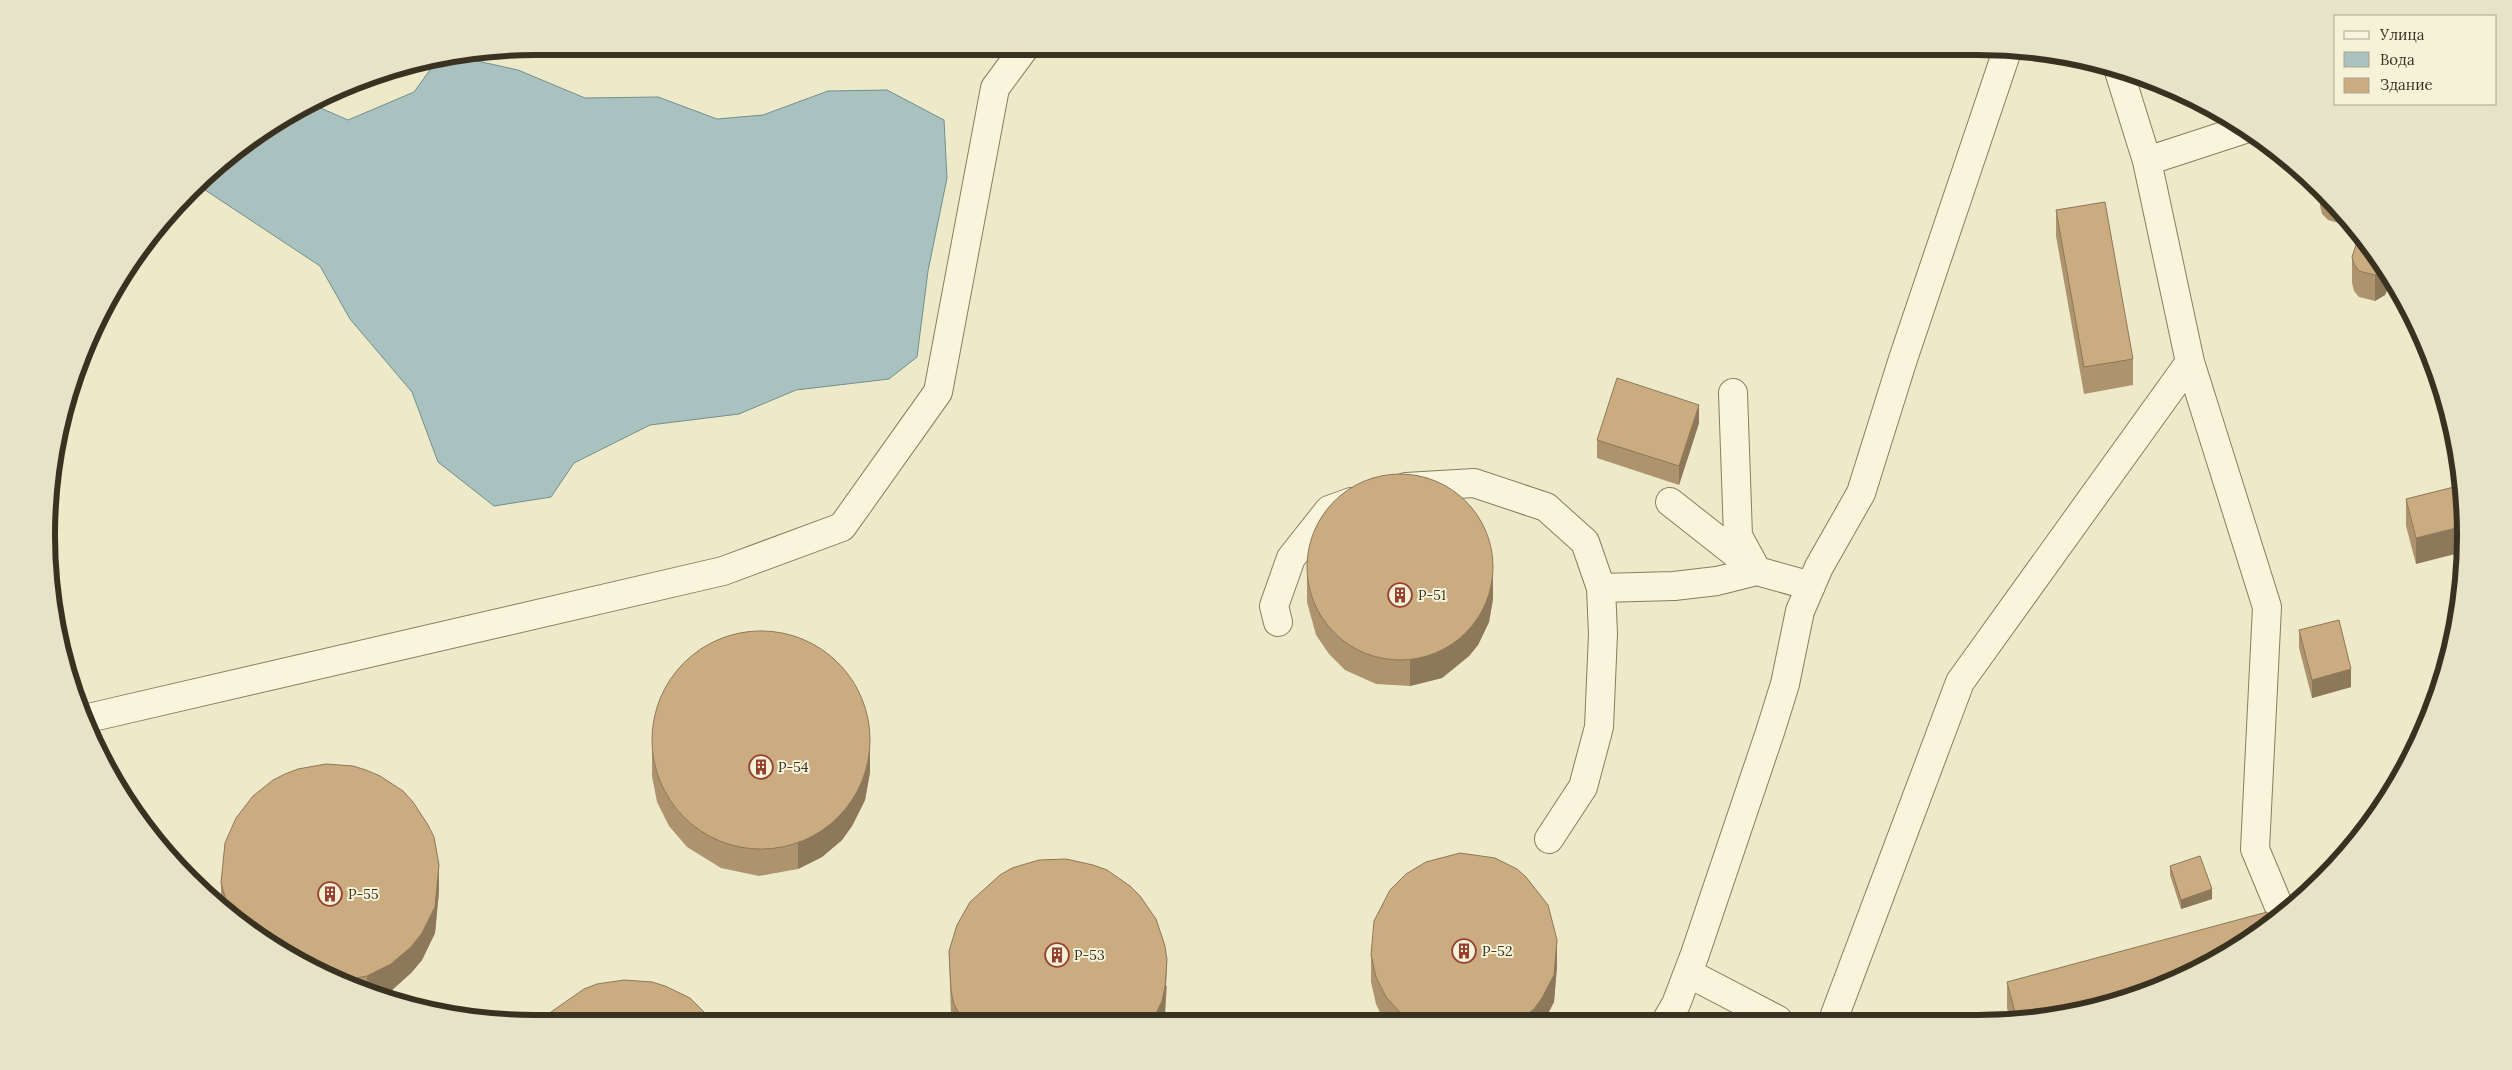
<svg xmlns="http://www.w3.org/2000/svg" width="2512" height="1070" viewBox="0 0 2512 1070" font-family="Lora,serif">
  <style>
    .water { fill: #aac2bf; stroke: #70908e }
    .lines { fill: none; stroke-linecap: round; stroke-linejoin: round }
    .minor-casing { stroke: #897d5e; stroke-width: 30 }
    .minor { stroke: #f8f5dc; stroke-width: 28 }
    .wall { fill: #ae946e }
    .shaded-wall { fill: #8d785a }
    .building { fill: #caac80; stroke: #8d785a }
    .labels { text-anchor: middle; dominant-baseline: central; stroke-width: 4; stroke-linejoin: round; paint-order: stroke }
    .poi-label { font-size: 14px; fill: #3a3221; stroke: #f5f2d8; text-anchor: start }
    .rim { fill: none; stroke: #3a3221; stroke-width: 6 }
  </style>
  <rect width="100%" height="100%" fill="#ede9c9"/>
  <path class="water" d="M450 55 518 70 585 98 658 97 717 119 763 115 828 91 887 90 944 120 947 178 928 271 917 357 889 379 796 390 739 414 650 425 574 463 551 497 494 506 438 462 412 392 350 319 320 266 196 184C225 155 272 120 309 103L348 120 414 92 440 56Z"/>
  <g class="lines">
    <g class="minor-casing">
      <path id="minor" d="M2118 68 2147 161 2245 129
        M2147 161 2190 362 2267 607 2255 849 2282 914
        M1733 393 1738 536 1757 571
        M1406 487 1474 483 1546 507 1585 542 1601 588 1674 586 1717 581 1757 571 1811 586
        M1670 502 1750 565
        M1278 622 1274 606 1291 558 1329 510 1351 502
        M84 719 723 571 842 527 938 392 995 88 1026 46
        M1549 839 1583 787 1599 727 1603 634 1601 588
        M1688 973 1778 1020
        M1833 1020 1960 682 2190 362
        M1666 1021 1676 1004 1695 954 1770 732 1785 684 1800 611 1819 567 1861 493 1903 359 2008 48"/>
    </g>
    <use href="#minor" class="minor"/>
  </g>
  <path class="wall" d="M2320 190 2349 220 2342 224 2328 220 2322 214 2320 206Z
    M2056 210 2133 359V385L2084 394 2056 236Z
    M2352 257 2390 278V283L2385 295 2375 301 2359 297 2354 291 2352 283Z
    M1699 423 1679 485 1597 458V440Z
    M2462 485 2416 564 2406 526V499Z
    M1307 576 1493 599 1489 622 1478 645 1469 656 1442 678 1410 686 1376 684 1345 670 1329 654 1316 635 1307 602Z
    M2299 630 2351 687 2312 698 2299 648Z
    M652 750 870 772 865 800 852 826 842 840 822 857 798 869 759 876 721 868 687 847 669 826 657 802 652 776Z
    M2170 866 2212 899 2181 909 2170 875Z
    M221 883 439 891 435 933 422 960 411 973 391 991 377 998 291 958 237 923 221 908Z
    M949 951 1167 986 1165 1013 1163 1022 952 1023 951 1017Z
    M1371 955 1557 966 1554 1002 1544 1021H1384L1376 1004 1371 982Z
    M2007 982 2041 1020H2010L2007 1008Z"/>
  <path class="shaded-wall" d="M2342 213 2349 220 2342 224Z
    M2384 269 2390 278V283L2385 295 2375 301V275Z
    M1699 405V423L1679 485V466Z
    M2464 526 2463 552 2416 564V538Z
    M1493 573V599L1489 622 1478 645 1469 656 1442 678 1410 686V660Z
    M2351 669V687L2312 698V680Z
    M870 746V772L865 800 852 826 842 840 822 857 798 869V843Z
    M439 865V891L435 933 422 960 411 973 391 991 377 998 367 993V976Z
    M2212 889V899L2181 909V900Z
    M1557 940V966L1554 1002 1544 1021H1519Z
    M1167 960 1165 1013 1163 1022H1152Z"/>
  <path class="building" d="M2105 202 2133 359 2084 367 2056 210Z
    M2365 237 2384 269 2375 275 2359 271 2354 264 2352 257 2357 242Z
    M1617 378 1699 405 1679 466 1597 440Z
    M1307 567a93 93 0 1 1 186 0a93 93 0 1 1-186 0Z
    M2462 485 2465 503 2464 526 2416 538 2406 499Z
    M2339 620 2351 669 2312 680 2299 630Z
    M652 740a109 109 0 1 1 218 0a109 109 0 1 1-218 0Z
    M326 764 353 766 366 770 380 776 403 791 413 802 428 825 434 837 439 865 435 907 422 933 411 947 391 964 367 976 340 981 291 958 237 923 231 917 221 883 225 843 236 818 253 796 273 780 285 774 298 769Z
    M1460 853 1495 858 1517 869 1526 877 1548 905 1557 940 1554 975 1542 998 1534 1009 1519 1021H1408L1386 997 1376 977 1371 955 1374 921 1390 890 1406 874 1426 862Z
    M2200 856 2212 889 2181 900 2170 866Z
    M1066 859 1093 865 1107 870 1130 886 1140 896 1156 919 1165 946 1167 960 1165 987 1162 1001 1152 1022 964 1023 954 1004 951 991 949 951 957 925 970 902 1000 875 1012 868 1039 860Z
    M2267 912 2270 922 2193 973 2041 1020H2017L2007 982Z
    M624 980 652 982 665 986 690 998 715 1023 542 1024 551 1012 584 989 597 984Z"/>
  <defs>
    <g id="building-ring" transform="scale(1.25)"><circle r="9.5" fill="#f5f2d8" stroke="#964130" stroke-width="1.5"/><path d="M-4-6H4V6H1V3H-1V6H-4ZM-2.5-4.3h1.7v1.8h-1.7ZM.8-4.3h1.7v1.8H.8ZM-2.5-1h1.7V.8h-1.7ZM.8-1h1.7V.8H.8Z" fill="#964130"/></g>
  </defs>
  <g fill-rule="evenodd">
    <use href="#building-ring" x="1400" y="595"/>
    <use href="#building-ring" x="761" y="767"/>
    <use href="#building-ring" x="330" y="894"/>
    <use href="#building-ring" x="1464" y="951"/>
    <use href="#building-ring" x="1057" y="955"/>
  </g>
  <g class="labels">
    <g class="poi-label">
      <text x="1418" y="595">Р-51</text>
      <text x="778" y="767">Р-54</text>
      <text x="348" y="894">Р-55</text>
      <text x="1482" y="951">Р-52</text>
      <text x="1074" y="955">Р-53</text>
    </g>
  </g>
  <path d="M0 0H2512V1070H0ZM535 55H1977A480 480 0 0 1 2457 535V535A480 480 0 0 1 1977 1015H535A480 480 0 0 1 55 535V535A480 480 0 0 1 535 55Z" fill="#e6e3c9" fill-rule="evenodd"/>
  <path class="rim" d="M535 55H1977A480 480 0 0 1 2457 535V535A480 480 0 0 1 1977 1015H535A480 480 0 0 1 55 535V535A480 480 0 0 1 535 55Z"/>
  <rect x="2334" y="15" width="162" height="90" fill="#f5f2d8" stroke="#aaa58f"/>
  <rect x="2344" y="31" width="25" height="8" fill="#f8f5dc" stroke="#aaa58f"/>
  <text x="2380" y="40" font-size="15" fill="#3a3221">Улица</text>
  <rect x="2344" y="52" width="25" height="15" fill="#aac2bf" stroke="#aaa58f"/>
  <text x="2380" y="65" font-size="15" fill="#3a3221">Вода</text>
  <rect x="2344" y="78" width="25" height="15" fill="#caac80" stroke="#aaa58f"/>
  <text x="2380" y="90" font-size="15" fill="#3a3221">Здание</text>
</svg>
